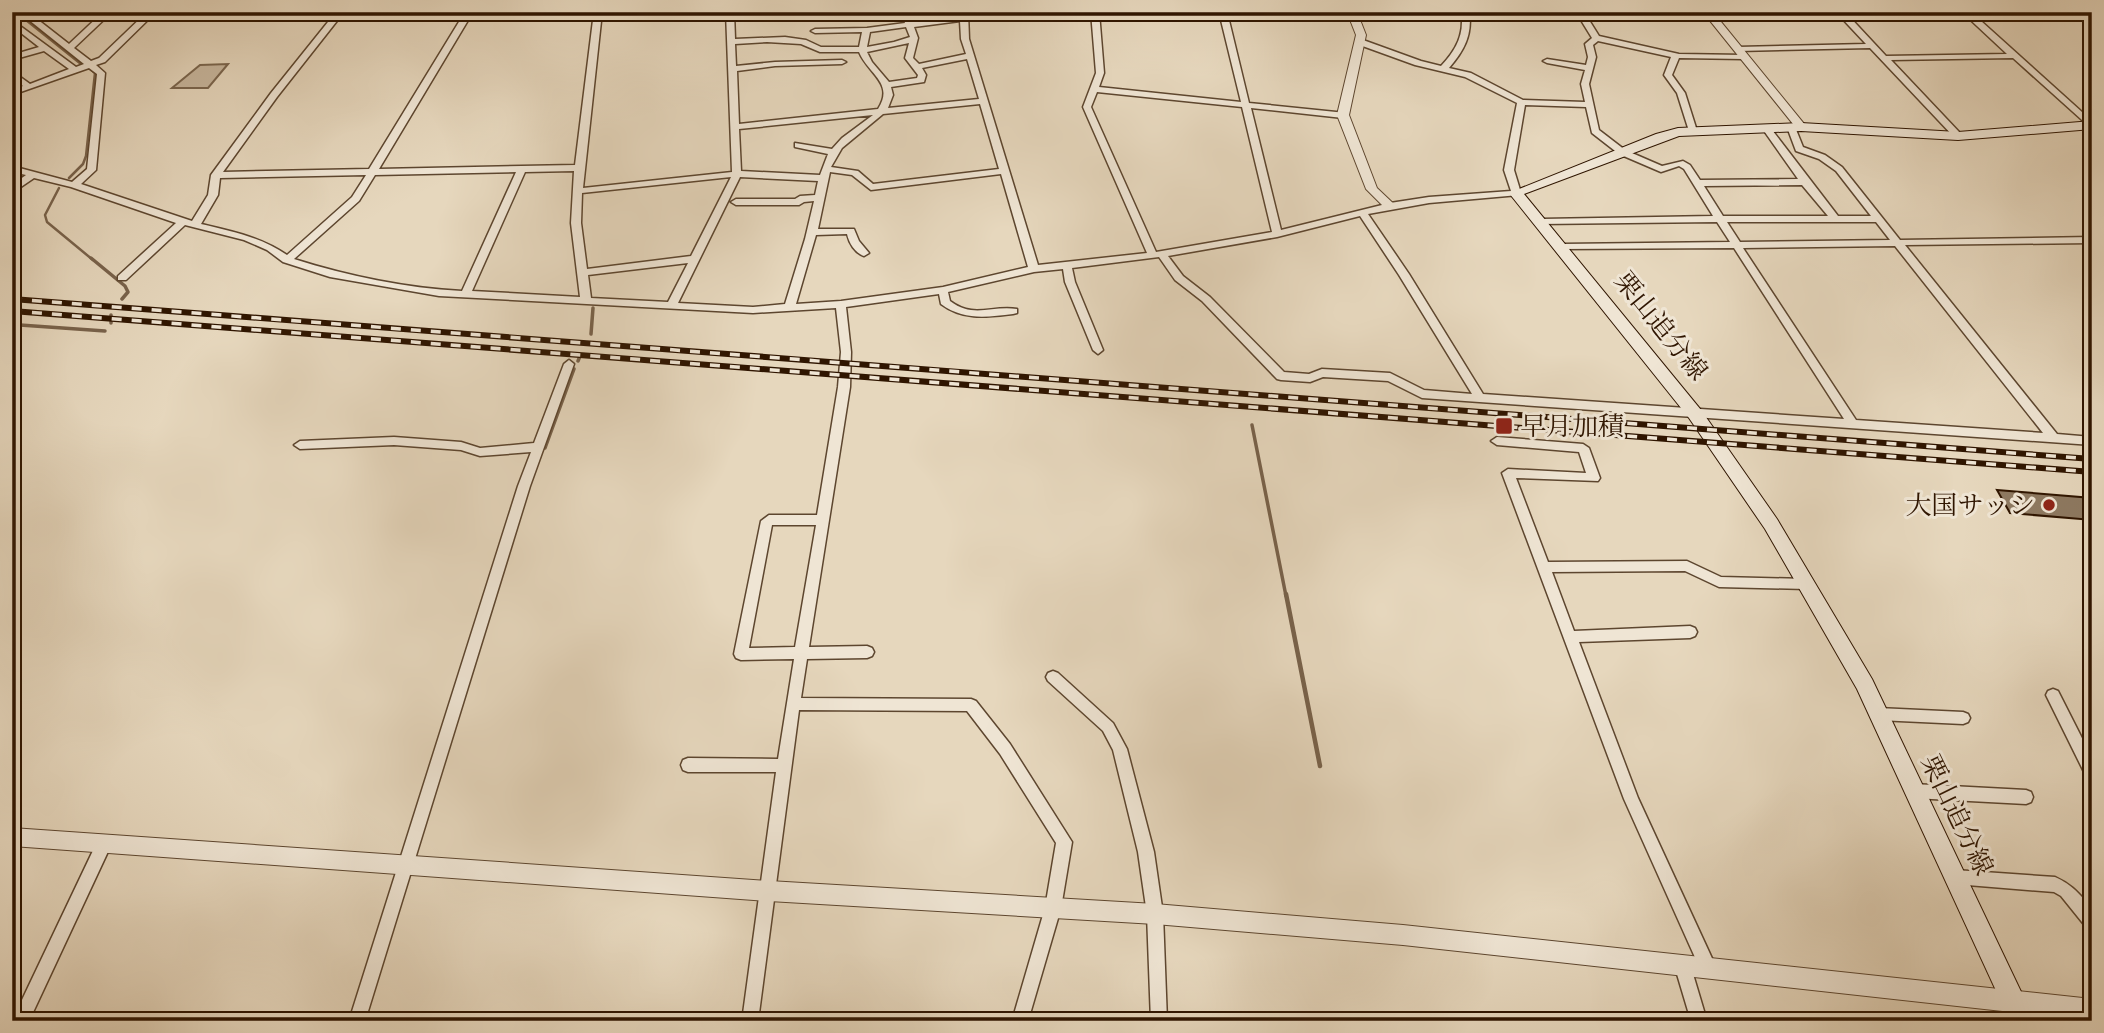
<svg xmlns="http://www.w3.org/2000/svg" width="2104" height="1033" viewBox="0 0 2104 1033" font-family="Cardo,'Noto Serif JP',serif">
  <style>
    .green { fill: #c7b69d; stroke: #7b664e; stroke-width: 2 }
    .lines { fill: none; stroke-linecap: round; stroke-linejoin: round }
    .stream-far2 { stroke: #78624b; stroke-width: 2.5 }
    .stream-far1 { stroke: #78624b; stroke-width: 3.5 }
    .stream { stroke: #78624b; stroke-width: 4.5 }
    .building { fill: #8e7a62; stroke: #2f1500; stroke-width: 2 }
    .minor-casing { stroke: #5d462f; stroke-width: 3 }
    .tertiary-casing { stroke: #5d462f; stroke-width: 2 }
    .secondary-casing { stroke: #2f1500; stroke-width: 2 }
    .minor { fill: #efe5d4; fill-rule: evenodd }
    .tertiary { fill: #efe5d4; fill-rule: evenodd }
    .secondary { fill: #efe5d4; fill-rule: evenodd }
    .rail-casing { stroke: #2f1500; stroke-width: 6 }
    .rail { stroke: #efe5d4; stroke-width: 3.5; stroke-dasharray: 10; stroke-linecap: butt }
    .poi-dot { fill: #8f2418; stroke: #efe5d4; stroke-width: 2.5 }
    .labels { text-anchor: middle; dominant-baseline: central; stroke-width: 6; stroke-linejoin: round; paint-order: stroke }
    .street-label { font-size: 26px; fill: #2f1500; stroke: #efe5d4 }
    .poi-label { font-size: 26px; fill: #2f1500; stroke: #efe5d4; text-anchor: start }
  </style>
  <rect width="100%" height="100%" fill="#e6d7bd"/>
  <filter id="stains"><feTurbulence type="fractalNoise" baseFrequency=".00286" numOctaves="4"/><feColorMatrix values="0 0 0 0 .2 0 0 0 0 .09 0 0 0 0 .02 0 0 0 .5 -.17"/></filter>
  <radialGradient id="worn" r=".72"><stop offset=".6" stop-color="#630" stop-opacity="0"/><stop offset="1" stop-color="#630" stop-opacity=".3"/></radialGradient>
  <path class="green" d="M228 64 208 88H172L200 65Z"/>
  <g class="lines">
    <path class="stream-far2" d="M16 12 81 64
      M69 178 83 164 86 156 95 73 89 68
      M59 188 45 215 47 222 93 260"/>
    <path class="stream-far1" d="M91 258 125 286 128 292 122 299
      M111 315V323
      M20 325 105 331
      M591 334 593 308
      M578 361 580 356
      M1252 425 1286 596
      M545 448 574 369"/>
    <path class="stream" d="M1286 594 1320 766"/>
  </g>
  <path class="building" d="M1997 490 2092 498V520L2010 513Z"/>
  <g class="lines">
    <g class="minor-casing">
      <path id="minor" d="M19 12H28L69 44 103 12H112L74 48 91 61 99 58 147 12H156L105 62 96 65 105 73 96 170 81 184 192 221 208 195 211 175 271 93 336 12H344L277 97 223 172 369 169 465 12H473L379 169 575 165 594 12H602L583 188 732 172 726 12H734L735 39 785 37 806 40 821 47H859L862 32 815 33 811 31 815 29 867 28 905 23 901 12H909L912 22 960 16V12H968L969 39 1038 265 1147 253 1083 107 1096 73 1091 12H1099L1104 73 1099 87 1241 102 1219 12H1227L1249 103 1346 113V117L1343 118 1251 108 1281 230 1390 203 1429 197 1511 191 1504 170 1517 103 1465 77 1415 65 1357 44V40H1363L1421 61 1441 66C1456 50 1465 34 1461 12H1469C1473 35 1463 52 1449 68L1471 73 1523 100 1585 102 1581 84 1585 70 1547 63 1543 61 1547 59 1586 65 1588 57 1585 44 1592 38 1576 12H1584L1599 36 1679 54 1744 55 1748 57 1744 59 1679 58 1672 75 1685 93 1697 131 1693 134 1689 131 1677 93 1664 75 1671 57 1598 41 1593 45 1596 57 1589 84 1599 130 1625 150 1662 166 1683 161 1690 165 1700 180 1798 179 1762 128 1769 126 1838 216H1871L1836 171 1819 159 1796 151 1787 127 1791 124 1795 127 1803 147 1825 155 1842 167 1900 240 2092 237V243L1905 245 2057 434 2092 437V445L1422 398 1388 381 1323 377 1310 382 1281 380 1277 379 1202 301 1175 280 1159 257 1072 268 1075 282 1103 350 1098 354 1093 350 1065 282 1063 269 1034 272 948 292 950 301C974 319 991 305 1017 309V313L1013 314C987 317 964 321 941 304L939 294 846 307 851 352 850 387 809 647 867 646 872 648 874 652 872 656 867 658 807 659 801 698 971 699 976 701 1010 744 1072 842 1061 908 1028 1021H1012L1045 908 1056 843 1000 754 967 711 799 710 758 1021H742L776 772H688L683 770 681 765 683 760 688 758 778 759 794 659 741 660 736 658 734 654 761 521 769 515H817L838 387 841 352 836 308 753 313 439 296 330 277 283 262 267 250 244 240 185 225 126 280H118V276L176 223 71 187 34 178 12 193V185L26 175 12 172V166L72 182 87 169 97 74 89 68 12 95V90L23 86 12 77V71L30 84 69 69 44 51 12 60V55L39 47 12 26V20L76 67 84 64ZM960 21 961 39 966 54 919 64 913 58 918 38 914 27ZM906 27 910 37 894 42 867 47 870 32ZM767 42 801 44 820 52H859C868 74 895 83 878 109L739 124 737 71 775 66 842 64 846 62 842 60 775 62 736 66 735 44ZM909 43 905 58 918 75 917 78 889 82 872 62 867 52ZM967 59 979 99 888 108 893 95 891 87 924 82 926 75 922 68ZM1097 92 1242 107 1272 232 1156 252 1091 107ZM980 104 999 169 873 184 858 171 831 167 842 148 883 114ZM1525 105 1586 107 1592 133 1619 154 1661 172 1679 166 1684 169 1713 216 1542 219 1537 222 1539 224 1717 222 1730 242 1563 244 1558 247 1560 249 1734 248 1844 419 1483 394 1409 274 1368 214 1429 203 1519 195 1521 193 1514 170ZM873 115 842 138 832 149 795 143V147L828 154 820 175 741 171 739 129ZM574 171 571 223 580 297 472 291 525 172ZM516 172 462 291C405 288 348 276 294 259L359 201 375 175ZM830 172 852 175 871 190 1001 174 1028 267 943 287 841 301 796 304 816 235 847 234C849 243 855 253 864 256L869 253 859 241 854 229H818ZM366 175 352 197 287 255C261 237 231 231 201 224L218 195 220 178ZM731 177 691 256 587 269 581 223 582 193ZM740 177 818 181 815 195 800 196 795 199H736L731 202 736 205H799L804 202 814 201 805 239 785 304 753 307 678 303ZM1802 185 1828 216H1723L1704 186ZM1360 216 1399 275 1472 394 1424 390 1390 373 1322 369 1309 374 1284 372 1210 297 1183 276 1168 256 1277 237ZM1727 222H1876L1890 240 1740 242ZM1895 246 2043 433 1856 420 1743 248ZM688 263 668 302 591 298 588 275ZM772 525H816L795 647 749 648Z
        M1836 12H1845L1886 56 2007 54 1962 12H1971L2092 121V129L2013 58 1891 60 1961 134V138H1955L1870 48 1738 51 1734 49 1738 47 1866 44Z
        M569 360 574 364 530 486 365 1021H349L518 486 531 452 480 456 461 450 394 445 300 449 294 445 300 441 394 437 461 442 480 448 534 443 564 364Z
        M1497 437 1583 444 1589 448 1600 478 1598 481 1516 478 1548 562 1687 561 1721 577 1806 579 1811 580 1812 584 1811 588 1806 589 1719 587 1685 571 1552 572 1574 631 1690 626 1695 628 1697 632 1695 636 1690 638 1579 642 1638 798 1716 967 1714 973 1708 975 1702 973 1624 799 1502 473 1508 469 1586 473 1579 452 1497 445 1491 441Z
        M1053 671 1058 673 1113 723 1127 749 1154 852 1163 914 1167 1021H1151L1147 914 1138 852 1113 750 1103 731 1048 681 1046 677 1048 673Z
        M2053 689 2058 691 2092 758V780L2087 778 2046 695 2048 691Z
        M1878 708 1963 712 1968 714 1970 718 1968 722 1963 724 1878 720 1873 718 1871 714 1873 710Z
        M1913 784 2026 790 2031 792 2033 797 2031 802 2026 804 1913 798 1908 796 1906 791 1908 786Z
        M104 836 109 838 112 843 29 1021H12L99 838Z
        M1955 870 2055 877C2073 885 2079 894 2092 908V929L2086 927 2061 896 2054 892 1955 884 1950 882 1947 877 1950 872Z
        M1682 956 1688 958 1690 964 1707 1021H1691L1674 964 1676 958Z"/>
    </g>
    <g class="tertiary-casing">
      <path id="tertiary" d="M1347 12H1357L1366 35 1349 115 1377 188 1396 206 1390 210 1386 209 1366 189 1337 115 1356 35Z
        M1703 12H1713L1805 125V129H1797Z
        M12 828 769 881 1155 904 1403 925 2092 999V1021L1403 945 1155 924 769 901 12 846Z"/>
    </g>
    <g class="secondary-casing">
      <path id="secondary" d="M2092 121V129L1958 140 1801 131 1679 136 1524 194 1701 410 1777 519 1872 679 2035 1021H2010L1857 689 1765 529 1689 418 1509 193 1656 134 1678 128 1801 123 1958 132Z"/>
    </g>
    <use href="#minor" class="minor"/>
    <use href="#tertiary" class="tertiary"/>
    <use href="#secondary" class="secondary"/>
    <g class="rail-casing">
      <path id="rail" d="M12 299 2092 459
        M12 311 2092 472"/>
    </g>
    <use href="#rail" class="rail"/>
  </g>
  <g class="poi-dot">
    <rect x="1495" y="417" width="18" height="18" rx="3.5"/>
    <circle cx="2049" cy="505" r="7"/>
  </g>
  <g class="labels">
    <g class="street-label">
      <text transform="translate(1661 326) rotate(51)">栗山追分線</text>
      <text transform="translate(1957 815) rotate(64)">栗山追分線</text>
    </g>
    <g class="poi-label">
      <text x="1520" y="426">早月加積</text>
      <text x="2035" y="505" text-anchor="end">大国サッシ</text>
    </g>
  </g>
  <rect width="2104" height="1033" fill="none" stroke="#e6d7bd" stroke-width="42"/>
  <rect x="14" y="14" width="2076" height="1005" fill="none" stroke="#2f1500" stroke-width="3.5"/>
  <rect x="21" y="21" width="2062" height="991" fill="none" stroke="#2f1500" stroke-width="2"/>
  <rect width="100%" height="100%" filter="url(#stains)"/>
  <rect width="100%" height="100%" fill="url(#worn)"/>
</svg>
